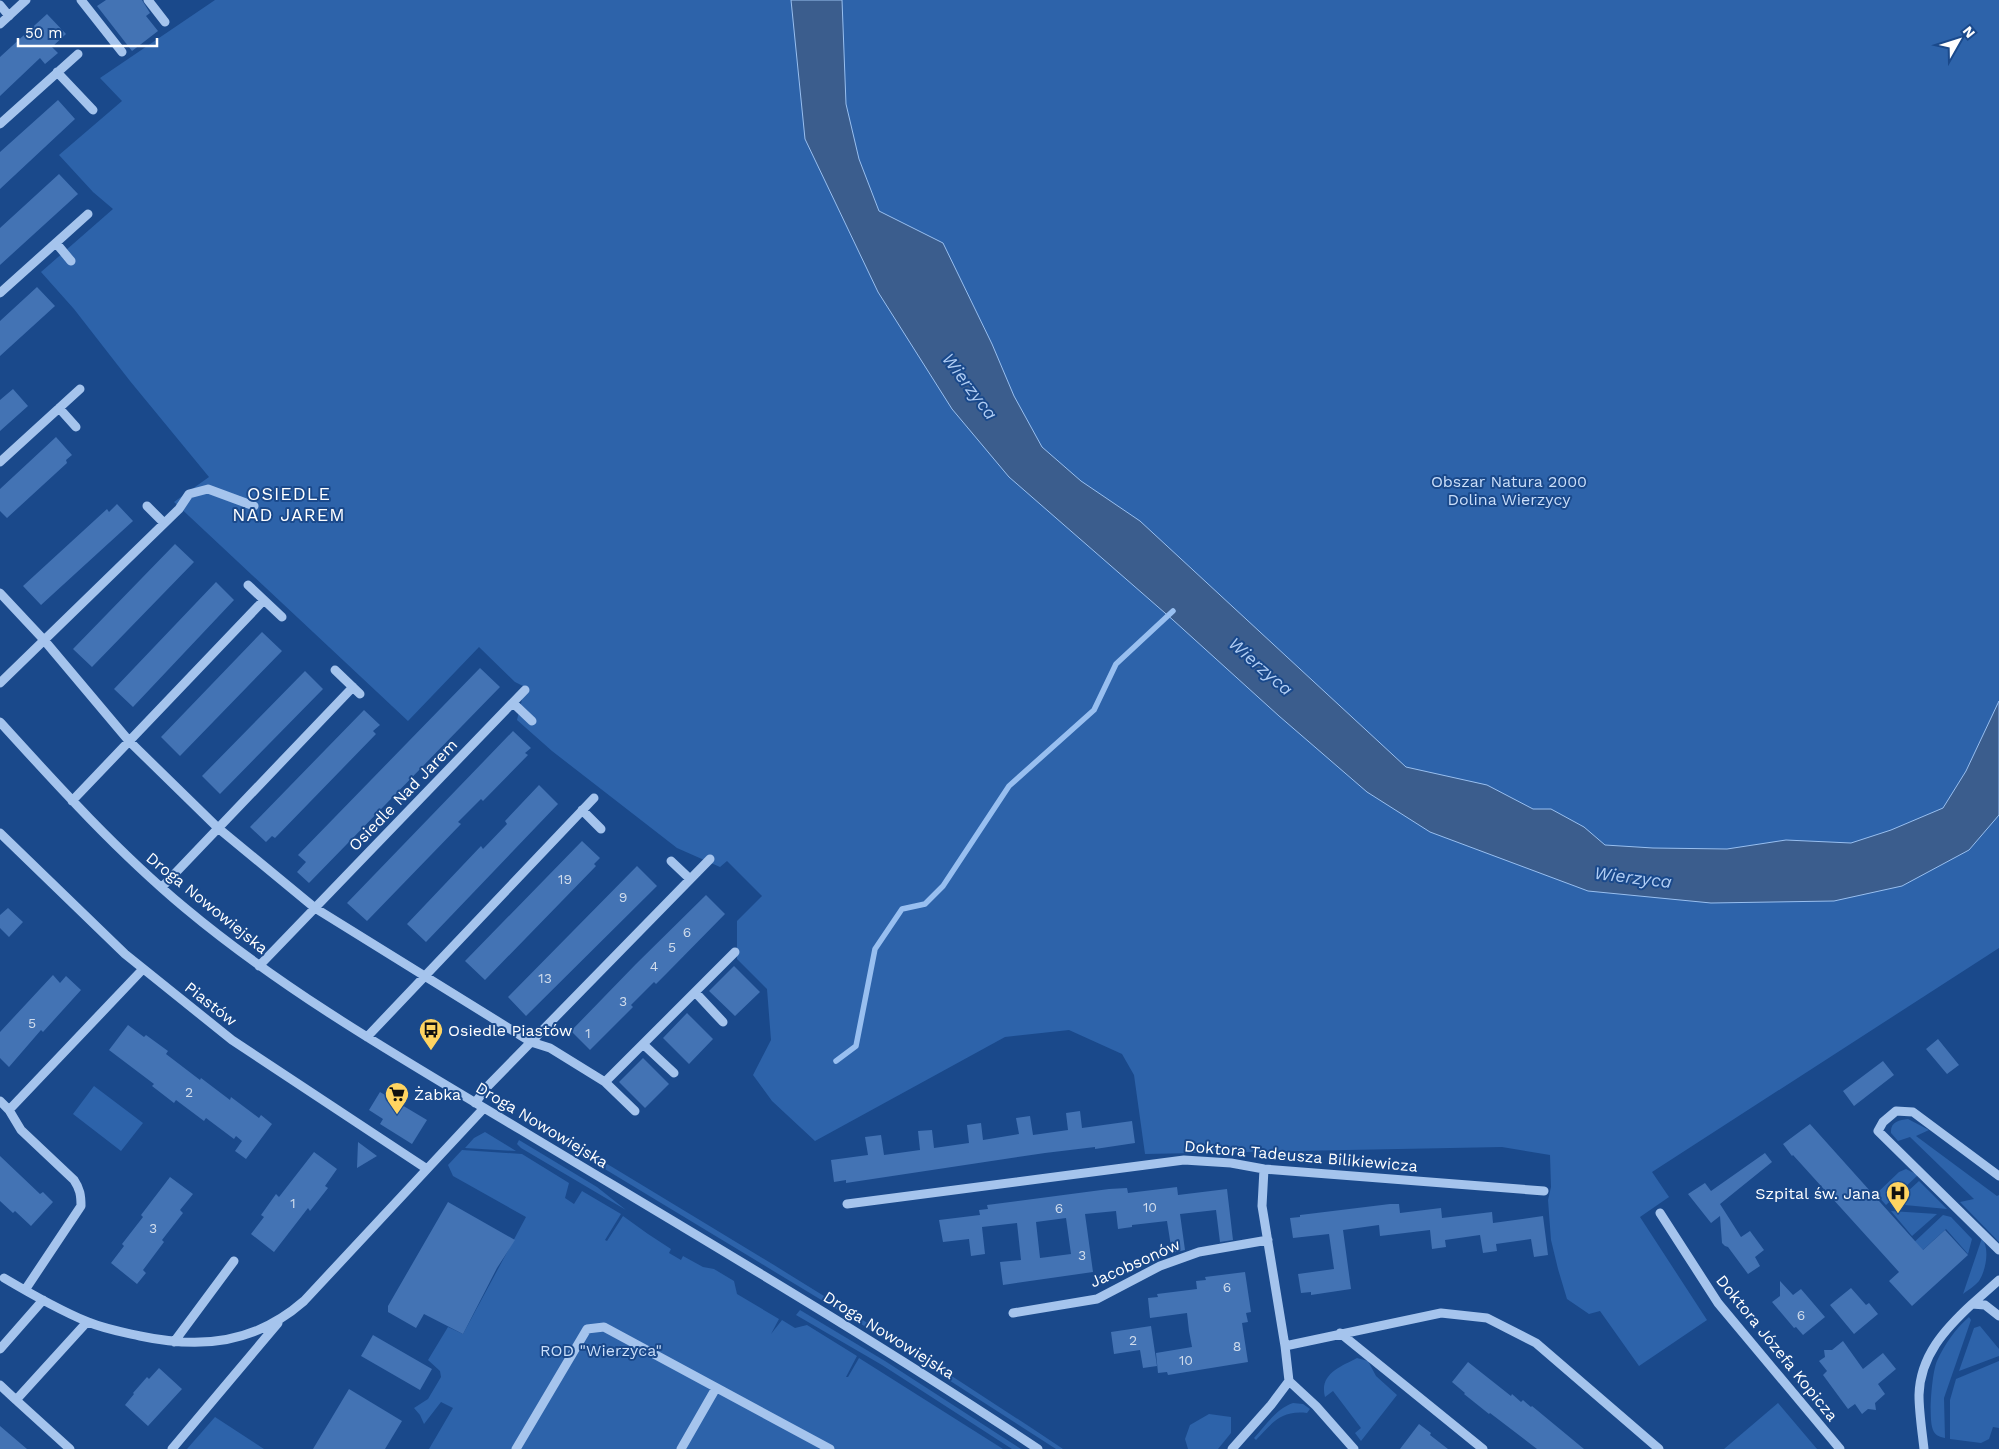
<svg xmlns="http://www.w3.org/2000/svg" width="1999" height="1449" viewBox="0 0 1999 1449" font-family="'Work Sans',sans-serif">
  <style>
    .green { fill: #2d63aa }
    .water { fill: #3b5d8d; stroke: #98bff0 }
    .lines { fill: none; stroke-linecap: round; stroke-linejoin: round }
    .stream { stroke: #98bff0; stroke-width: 5.5 }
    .building { fill: #4373b4; fill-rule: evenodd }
    .minor { stroke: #a5c4ed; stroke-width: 9 }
    .labels { text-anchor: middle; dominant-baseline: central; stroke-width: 4; stroke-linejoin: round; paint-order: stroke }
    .number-label { font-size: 14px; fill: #d0dcec }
    .park-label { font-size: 16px; fill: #cbdffa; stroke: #1a498b }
    .street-label { font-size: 16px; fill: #fff; stroke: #1a498b }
    .poi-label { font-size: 16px; fill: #fff; stroke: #1a498b; text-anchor: start }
    .water-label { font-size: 18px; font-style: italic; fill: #b1cef5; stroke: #1a498b }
    .neighbourhood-label { font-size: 18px; letter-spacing: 1px; fill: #fff; stroke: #1a498b }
  </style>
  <rect width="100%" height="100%" fill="#1a498b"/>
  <path class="green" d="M215 0H1999V948L1652 1172 1669 1197 1640 1217 1707 1320 1639 1366 1600 1311 1589 1314 1567 1299 1558 1269 1551 1240 1548 1200 1551 1187 1550 1155 1502 1147 1145 1154 1134 1075 1122 1054 1069 1030 1005 1037 815 1141 772 1101 753 1075 771 1040 767 989 737 959V921L762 896 727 861 720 867 677 848 552 751 517 720 525 687 515 682 479 647 408 721 174 502 209 477 130 381 74 309 41 272 113 209 93 192 59 155 122 101 100 78Z
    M94 1086 143 1123 121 1151 73 1114Z
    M533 1119C711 1227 890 1333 1063 1449H1056L871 1330 527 1122Z
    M1908 1119 1929 1130 1916 1136 1997 1196 1999 1195V1242L1960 1202 1974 1199 1910 1137 1898 1141 1891 1133C1890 1122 1899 1120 1908 1119Z
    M485 1132 516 1151 465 1148 474 1138Z
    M519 1140 597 1187 626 1210 521 1148 517 1144Z
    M462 1150 522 1154 569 1183 565 1198 574 1204 582 1191 621 1214 605 1240 607 1241 623 1216 648 1234 671 1249 669 1253 681 1260 683 1256 703 1267 714 1269 734 1281 737 1294 779 1319 771 1334 782 1320 795 1328 807 1325 857 1356 846 1377H848L859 1358 1003 1449H429L453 1408 441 1402 424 1424 420 1415 414 1408 428 1399 441 1377 440 1371 428 1360 448 1327 463 1334 526 1217 453 1176 448 1165Z
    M1906 1169 1918 1175 1886 1205 1876 1194 1899 1172Z
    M1919 1181 1947 1209 1894 1204Z
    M1891 1211 1937 1214 1912 1236Z
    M1943 1215 1951 1217 1972 1239 1968 1254 1946 1229 1915 1257 1908 1248Z
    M1982 1238C1990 1249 1986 1270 1979 1281 1975 1286 1968 1290 1963 1294Z
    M800 1310 885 1361 1021 1449H1012L882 1365 796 1315Z
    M1969 1317 1971 1320 1944 1398 1945 1438C1939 1437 1935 1435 1933 1430 1928 1419 1932 1372 1937 1361 1944 1345 1956 1328 1969 1317Z
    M1980 1326 1999 1349V1356L1959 1371 1974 1328Z
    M1357 1358 1368 1361 1376 1376 1397 1395 1361 1441 1355 1433 1361 1428 1333 1391 1325 1397C1319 1374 1340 1367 1357 1358Z
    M1999 1361V1428L1993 1427 1989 1439 1981 1443 1950 1439V1400L1956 1379Z
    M1293 1403 1303 1404 1310 1409 1307 1413C1281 1410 1272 1423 1256 1440L1254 1438C1266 1425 1276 1409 1293 1403Z
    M1778 1403 1817 1449H1724Z
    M1209 1414 1231 1417V1433L1218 1449H1188L1185 1439 1190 1425Z
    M215 1417 264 1449H187Z"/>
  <path class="water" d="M791 0H842L846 104 859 159 879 211 943 243 992 344 1014 396 1042 447 1081 481 1140 521 1406 767 1487 785 1533 809H1551L1584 827 1605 845 1653 848 1727 849 1786 840 1851 843 1891 830 1943 808 1966 771 1999 701V815L1969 850 1902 886 1834 901 1711 903 1588 891 1430 832 1367 792 1279 716 1173 620 1009 477 952 409 878 292 805 139Z"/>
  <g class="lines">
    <path class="stream" d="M836 1061 856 1046 875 949 902 909 925 904 943 886 1009 786 1094 710 1116 664 1173 611"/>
  </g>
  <path class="building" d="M106 0H142L150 13 146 16 158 31 132 51 97 6Z
    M47 14 66 34 52 47 58 53 45 64 40 58 0 96V57Z
    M58 100 75 119 0 189V152Z
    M59 174 78 194 0 265V228Z
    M37 287 55 306 0 356V321Z
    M13 389 28 406 0 431V400Z
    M56 437 72 455 66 460 67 463 7 518 0 511V489Z
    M117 504 133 521 41 605 23 586 107 509 109 512Z
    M175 544 194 562 92 667 73 649Z
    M216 582 234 600 133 707 114 689Z
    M262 632 282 651 180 756 161 737Z
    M480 668 500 687 309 883 297 872 306 862 298 855Z
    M305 671 323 689 220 794 202 776Z
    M364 710 380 725 373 731 376 734 275 838 272 836 266 842 250 827Z
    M513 731 531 748 525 753 528 755 483 801 481 799 458 822 461 824 367 921 347 903Z
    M539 785 558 804 426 942 407 924 481 846 483 849 507 824 505 821Z
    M582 841 600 858 594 864 596 866 485 980 465 961Z
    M637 866 657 886 526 1016 508 997Z
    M706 895 725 914 668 972 656 984 654 982 631 1005 633 1007 590 1050 571 1031 636 964Z
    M8 908 23 922 9 937 0 928V915Z
    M734 966 760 992 735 1016 709 991Z
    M53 975 60 983 66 976 81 990 43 1032 41 1030 9 1067 0 1058V1032Z
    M687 1013 713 1039 689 1064 663 1038Z
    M128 1025 144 1037 146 1035 168 1051 166 1054 200 1080 201 1078 230 1100 231 1097 259 1118 261 1115 272 1124 246 1159 235 1151 242 1141 236 1136 234 1139 206 1118 204 1121 176 1100 174 1103 152 1086 154 1084 109 1050Z
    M1938 1039 1959 1065 1947 1074 1926 1049Z
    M643 1058 669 1084 645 1108 619 1082Z
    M1883 1061 1894 1075 1854 1106 1843 1091Z
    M380 1092 427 1120 412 1144 380 1124 383 1119 369 1110Z
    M1080 1111 1082 1128 1132 1121 1135 1143 1095 1149V1147L1045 1153 846 1183V1180L834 1182 831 1160 868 1155 865 1137 881 1135 884 1155 920 1150 918 1131 932 1130 934 1148 969 1143 967 1125 981 1123 983 1140 1019 1134 1016 1118 1030 1116 1033 1135 1068 1130 1066 1113Z
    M1810 1124 1923 1250 1945 1230 1968 1255 1912 1306 1889 1281 1899 1272 1793 1155 1792 1156 1783 1144Z
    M358 1142 377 1156 357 1168Z
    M314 1152 337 1169 325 1186 328 1188 310 1211 308 1208 274 1252 251 1234 264 1217 261 1215 276 1194 279 1197Z
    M1765 1153 1772 1162 1720 1204 1741 1237 1750 1231 1764 1250 1755 1257 1760 1266 1748 1274 1728 1247 1725 1246 1722 1243 1720 1216 1711 1223 1688 1194 1705 1183 1711 1191Z
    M0 1156 40 1194 43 1192 53 1202 31 1226 15 1211 13 1213 0 1201Z
    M170 1177 193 1194 180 1210 183 1213 162 1240 164 1242 143 1270 146 1273 137 1284 111 1263 124 1246 122 1244 143 1217 141 1215Z
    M1177 1187 1178 1195 1227 1189 1233 1240 1220 1242 1216 1210 1180 1214 1185 1250 1172 1253 1167 1221 1132 1225V1227L1118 1229 1116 1211 1085 1214 1093 1272 1003 1285 1000 1262 1021 1260 1017 1223 982 1227 985 1254 971 1256 969 1239 943 1242 939 1220 980 1215 979 1210 988 1209 987 1205 1109 1189 1127 1188 1128 1193ZM1066 1218 1071 1254 1040 1258 1036 1222Z
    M448 1202 515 1240 497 1268 463 1334 424 1314 416 1328 388 1312V1306Z
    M1390 1204H1399L1400 1213 1441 1208 1442 1218 1492 1212 1493 1223 1543 1216 1548 1255 1534 1257 1531 1239 1496 1244 1497 1251 1483 1253 1480 1235 1445 1240 1446 1247 1432 1249 1430 1230 1380 1236 1379 1225 1343 1230 1351 1289 1311 1295V1292L1301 1293 1298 1274 1334 1269 1329 1234 1293 1238 1290 1218 1300 1217V1215Z
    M1245 1272 1251 1312 1246 1313 1248 1322 1242 1323 1248 1362 1168 1375 1167 1372 1158 1373 1156 1353 1192 1347 1189 1331 1187 1313 1150 1318 1148 1298 1158 1297 1157 1294 1197 1289 1196 1281 1206 1280 1205 1277Z
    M1780 1281 1793 1295 1801 1289 1825 1317 1803 1335 1796 1327 1794 1328 1772 1302 1780 1296Z
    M1851 1288 1866 1305 1869 1303 1878 1314 1854 1334 1830 1305Z
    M1151 1326 1157 1366 1143 1368 1140 1350 1114 1354 1111 1332Z
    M373 1335 432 1369 420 1390 361 1356Z
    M1843 1341 1863 1369 1883 1353 1896 1369 1878 1384 1885 1394 1875 1403 1876 1410 1868 1409 1862 1414 1855 1404 1848 1409 1823 1375 1827 1371 1819 1361 1825 1357 1824 1350H1832Z
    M1468 1362 1511 1396 1512 1394 1521 1402 1523 1400 1531 1407 1532 1406 1584 1449H1537L1490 1413 1489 1414 1464 1394 1465 1393 1452 1382Z
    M159 1368 182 1389 148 1426 125 1405 134 1394 133 1393 147 1377 149 1379Z
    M349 1389 402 1421 385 1449H313Z
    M1419 1424 1431 1433 1430 1435 1448 1449H1400Z
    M0 1426 27 1449H0Z"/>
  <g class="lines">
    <path class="minor" d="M81 0 122 52
      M148 0 165 22
      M0 5 9 16
      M0 24 26 0
      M57 72 93 110
      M0 124 78 54
      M56 243 71 261
      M0 293 88 214
      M59 408 76 427
      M0 462 80 389
      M147 506 164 523
      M248 585 282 617
      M0 593 44 640 129 741 218 828 315 908 531 1042 550 1048 605 1082 735 952
      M335 670 360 694
      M0 683 179 509 189 494 208 489 254 506
      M513 703 532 721
      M0 722C59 787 117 851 185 908 288 994 406 1061 521 1130 694 1234 869 1336 1038 1449
      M72 801 264 600
      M582 810 601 829
      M0 833 125 954 232 1040 427 1169
      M671 861 690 879
      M162 887 353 687
      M259 966 525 690
      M695 992 723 1022
      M367 1037 594 798
      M643 1044 674 1073
      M605 1082 635 1111
      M0 1101 9 1110 21 1130 74 1180C80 1189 81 1195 81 1206L25 1290
      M475 1103 487 1087 710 859
      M9 1110 143 969
      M1264 1169 1262 1206 1285 1346 1289 1381 1316 1406 1354 1449
      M1999 1176 1913 1112 1896 1111 1883 1122 1878 1131 1999 1250
      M847 1204 1184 1160 1231 1163 1264 1169 1544 1191
      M1660 1213 1718 1303 1840 1449
      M4 1278C31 1294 59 1310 88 1322 105 1329 122 1332 140 1336 201 1349 255 1344 304 1301L484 1108
      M1972 1304 1999 1280
      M1013 1313 1097 1299 1160 1266 1199 1252 1268 1240
      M1340 1333 1483 1449
      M174 1342 234 1261
      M1285 1346 1441 1313 1487 1318 1536 1343 1659 1449
      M0 1349 43 1300
      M0 1385 16 1400
      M70 1449 16 1400 87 1322
      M172 1449 278 1323
      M516 1449 587 1329 604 1327 830 1449
      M681 1449 716 1388
      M1232 1449 1271 1405 1289 1381
      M1924 1449C1922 1431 1919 1412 1919 1395 1920 1356 1945 1329 1972 1304L1985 1305 1999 1316"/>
  </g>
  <defs>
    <g id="bus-pin" transform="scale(1.25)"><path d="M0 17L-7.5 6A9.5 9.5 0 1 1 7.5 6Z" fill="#ffd461" stroke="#1a498b"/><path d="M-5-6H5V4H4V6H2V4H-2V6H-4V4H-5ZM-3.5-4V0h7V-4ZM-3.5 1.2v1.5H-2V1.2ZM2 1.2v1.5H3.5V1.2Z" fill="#111"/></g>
    <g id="supermarket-pin" transform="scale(1.25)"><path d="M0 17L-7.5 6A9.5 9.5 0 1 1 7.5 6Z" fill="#ffd461" stroke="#1a498b"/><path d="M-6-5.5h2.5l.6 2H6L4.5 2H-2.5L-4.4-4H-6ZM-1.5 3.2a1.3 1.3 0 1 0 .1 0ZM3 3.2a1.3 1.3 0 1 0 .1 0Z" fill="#111"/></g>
    <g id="hospital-pin" transform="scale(1.25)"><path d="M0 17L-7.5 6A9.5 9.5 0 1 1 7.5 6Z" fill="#ffd461" stroke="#1a498b"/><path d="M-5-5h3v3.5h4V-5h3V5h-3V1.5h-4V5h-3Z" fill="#111"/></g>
  </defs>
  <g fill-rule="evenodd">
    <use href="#bus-pin" x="431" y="1030"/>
    <use href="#supermarket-pin" x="397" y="1094"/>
    <use href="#hospital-pin" x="1898" y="1193"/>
  </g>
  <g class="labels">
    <g class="number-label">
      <text x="565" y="879">19</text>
      <text x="623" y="897">9</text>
      <text x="687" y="932">6</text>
      <text x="672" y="947">5</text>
      <text x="654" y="966">4</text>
      <text x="545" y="978">13</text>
      <text x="623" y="1001">3</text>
      <text x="32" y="1023">5</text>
      <text x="588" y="1033">1</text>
      <text x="189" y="1092">2</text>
      <text x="293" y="1203">1</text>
      <text x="1150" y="1207">10</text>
      <text x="1059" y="1208">6</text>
      <text x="153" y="1228">3</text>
      <text x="1082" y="1255">3</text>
      <text x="1227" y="1287">6</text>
      <text x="1801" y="1315">6</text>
      <text x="1133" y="1340">2</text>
      <text x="1237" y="1346">8</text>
      <text x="1186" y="1360">10</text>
    </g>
    <g class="park-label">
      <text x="1509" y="481">Obszar Natura 2000<tspan x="1509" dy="18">Dolina Wierzycy</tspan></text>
      <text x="601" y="1350">ROD "Wierzyca"</text>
    </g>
    <g class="street-label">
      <text transform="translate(403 795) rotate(-46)">Osiedle Nad Jarem</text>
      <text transform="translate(207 903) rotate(39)">Droga Nowowiejska</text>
      <text transform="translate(211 1004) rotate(38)">Piastów</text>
      <text transform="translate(542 1125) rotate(31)">Droga Nowowiejska</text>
      <text transform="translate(1301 1156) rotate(5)">Doktora Tadeusza Bilikiewicza</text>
      <text transform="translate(1135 1263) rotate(-24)">Jacobsonów</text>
      <text transform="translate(889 1335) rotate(32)">Droga Nowowiejska</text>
      <text transform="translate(1777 1348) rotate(51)">Doktora Józefa Kopicza</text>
    </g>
    <g class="poi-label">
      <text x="448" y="1030">Osiedle Piastów</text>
      <text x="414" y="1094">Żabka</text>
      <text x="1880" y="1193" text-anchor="end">Szpital św. Jana</text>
    </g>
    <g class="water-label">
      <text transform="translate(970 386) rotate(53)">Wierzyca</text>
      <text transform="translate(1261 666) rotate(41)">Wierzyca</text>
      <text transform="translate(1633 877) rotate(7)">Wierzyca</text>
    </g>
    <g class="neighbourhood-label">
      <text x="289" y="493">OSIEDLE<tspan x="289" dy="21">NAD JAREM</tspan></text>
    </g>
  </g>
  <g transform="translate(1959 40) rotate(51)" stroke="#1a498b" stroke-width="4" paint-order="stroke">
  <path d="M0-4L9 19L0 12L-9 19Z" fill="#ffffff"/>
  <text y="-8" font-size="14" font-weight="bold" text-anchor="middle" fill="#ffffff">N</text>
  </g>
  <path d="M18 38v8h139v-8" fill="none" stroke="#ffffff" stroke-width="2.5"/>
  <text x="25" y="38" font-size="15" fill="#ffffff" stroke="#1a498b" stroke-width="4" paint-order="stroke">50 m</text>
</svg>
